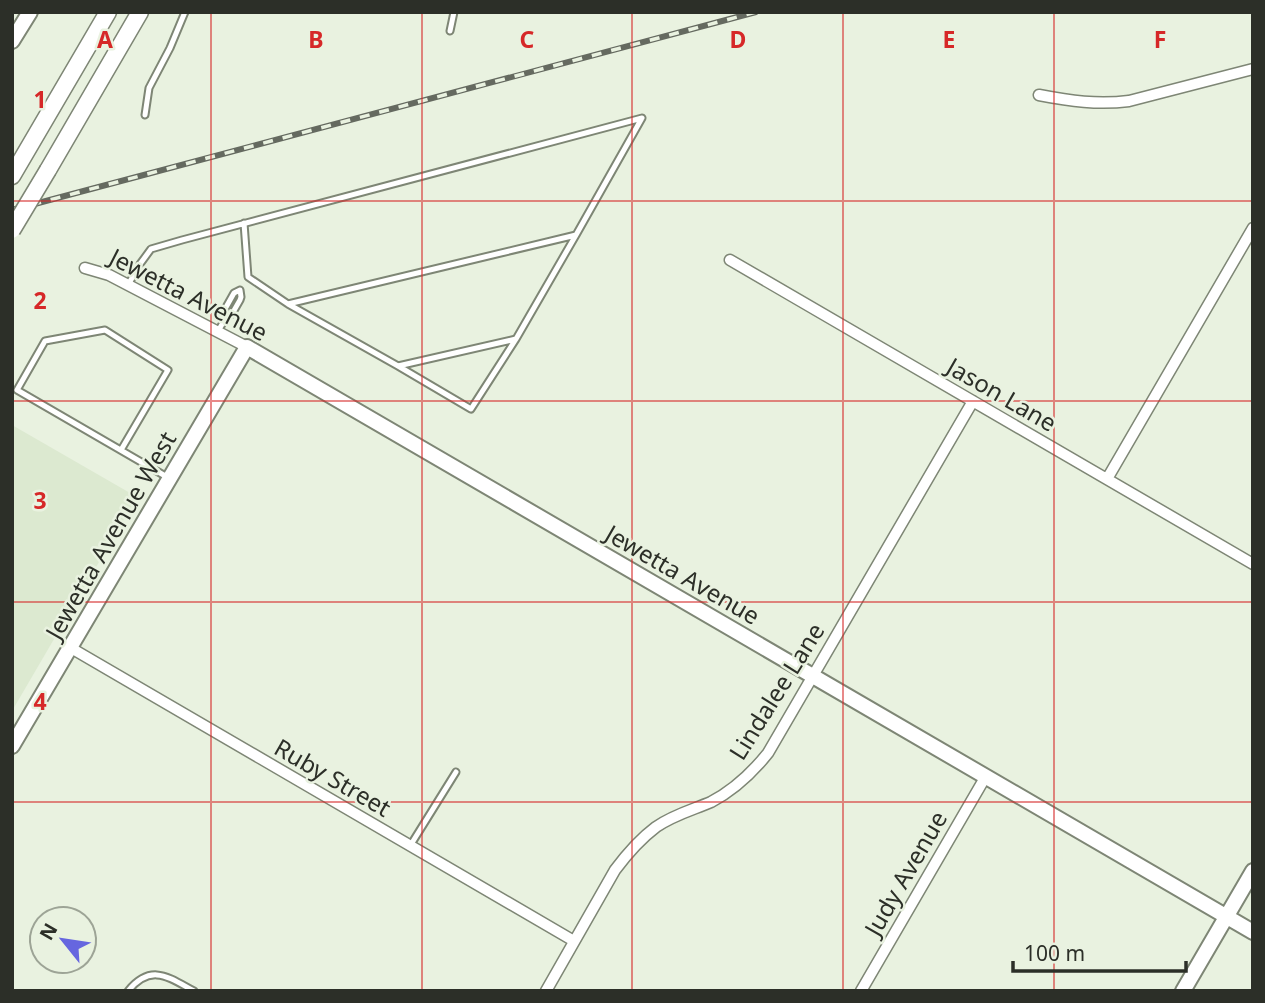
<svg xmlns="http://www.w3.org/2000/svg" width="1265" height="1003" viewBox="0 0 1265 1003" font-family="'Noto Sans',sans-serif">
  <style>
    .built { fill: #dce9d0 }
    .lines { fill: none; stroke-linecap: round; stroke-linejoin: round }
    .lane-casing { stroke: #7e8675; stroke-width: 9 }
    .street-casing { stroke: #7e8675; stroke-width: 13 }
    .secondary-casing { stroke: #7e8675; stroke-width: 18 }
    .primary-casing { stroke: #7e8675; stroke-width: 19 }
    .lane { stroke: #fff; stroke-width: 5 }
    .street { stroke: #fff; stroke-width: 10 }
    .secondary { stroke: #fff; stroke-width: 14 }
    .primary { stroke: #fff; stroke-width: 16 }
    .rail-casing { stroke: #656a60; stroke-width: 6 }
    .rail { stroke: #e9f2e0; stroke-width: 3.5; stroke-dasharray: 10; stroke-linecap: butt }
    .primary-bridge-casing { stroke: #7e8675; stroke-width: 19; stroke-linecap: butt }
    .primary-bridge { stroke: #fff; stroke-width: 16 }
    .grid { fill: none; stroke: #d62828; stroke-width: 2; stroke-opacity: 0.55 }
    .labels { text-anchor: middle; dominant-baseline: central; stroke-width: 5; stroke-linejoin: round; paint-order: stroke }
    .street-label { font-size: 24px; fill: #2c2f28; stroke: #e9f2e0 }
    .grid-label { font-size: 23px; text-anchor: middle; font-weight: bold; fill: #d62828; stroke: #e9f2e0; stroke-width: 5; stroke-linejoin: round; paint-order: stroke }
  </style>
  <rect width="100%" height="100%" fill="#e9f2e0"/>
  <path class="built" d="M12 425 137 497 12 711Z"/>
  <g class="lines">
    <g class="lane-casing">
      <path id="lane" d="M450 31 454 12
        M145 115 149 88 170 48 185 12
        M244 223 248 277 288 304 576 235 642 118
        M128 285 140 264 151 249 182 240 642 118
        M288 304 398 366 516 339 576 235
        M218 331 227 316 232 314 240 300 241 297 240 290 234 293 225 309 227 316
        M398 366 471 409 516 339
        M121 450 168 370 105 330 45 341 17 390 167 477
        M410 846 456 772
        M128 991C151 963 168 977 194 991"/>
    </g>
    <g class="street-casing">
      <path id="street" d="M1039 95C1070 101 1098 105 1129 101L1253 69
        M730 260 1253 564
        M85 268 109 275 247 347
        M1107 479 1253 228
        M71 648 574 941
        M546 991 615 870C627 854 640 839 656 827 673 815 692 810 711 802 734 790 752 773 768 753L973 401
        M861 991 986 776"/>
    </g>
    <g class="secondary-casing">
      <path id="secondary" d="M12 41 30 12
        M12 746 247 347 1253 932
        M1183 991 1253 871"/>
    </g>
    <g class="primary-casing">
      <path id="primary" d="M48 170 140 12
        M12 176 108 12"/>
    </g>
    <use href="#lane" class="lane"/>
    <use href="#street" class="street"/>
    <use href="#secondary" class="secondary"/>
    <use href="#primary" class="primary"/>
    <g class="rail-casing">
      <path id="rail" d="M12 210 756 12"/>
    </g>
    <use href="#rail" class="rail"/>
    <g class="primary-bridge-casing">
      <path id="primary-bridge" d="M12 230 48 170"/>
    </g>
    <use href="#primary-bridge" class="primary-bridge"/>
  </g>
  <path class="grid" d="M211 12V991M422 12V991M632 12V991M843 12V991M1054 12V991M12 201H1253M12 401H1253M12 602H1253M12 802H1253"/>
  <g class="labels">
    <g class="street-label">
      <text transform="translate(189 294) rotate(27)">Jewetta Avenue</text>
      <text transform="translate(1002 394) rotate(30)">Jason Lane</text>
      <text transform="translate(110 535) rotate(-60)">Jewetta Avenue West</text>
      <text transform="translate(683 574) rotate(30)">Jewetta Avenue</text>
      <text transform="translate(776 691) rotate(-58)">Lindalee Lane</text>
      <text transform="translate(333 777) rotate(30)">Ruby Street</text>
      <text transform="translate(905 873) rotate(-60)">Judy Avenue</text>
    </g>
  </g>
  <g class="grid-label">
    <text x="105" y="48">A</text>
    <text x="316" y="48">B</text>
    <text x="527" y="48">C</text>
    <text x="738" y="48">D</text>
    <text x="949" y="48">E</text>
    <text x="1160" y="48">F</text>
    <text x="40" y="108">1</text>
    <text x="40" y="309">2</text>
    <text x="40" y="509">3</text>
    <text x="40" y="710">4</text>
  </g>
  <rect width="1265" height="1003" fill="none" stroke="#2c2f28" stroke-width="28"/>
  <g transform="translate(63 940) rotate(300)"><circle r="33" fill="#e9f2e0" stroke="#9da496" stroke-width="2"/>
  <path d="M0-5L12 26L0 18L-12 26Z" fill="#6666df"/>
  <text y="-10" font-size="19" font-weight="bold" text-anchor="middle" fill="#2c2f28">N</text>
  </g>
  <path d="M1013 961v10h173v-10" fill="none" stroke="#2c2f28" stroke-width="3.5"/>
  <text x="1024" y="961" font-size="21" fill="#2c2f28" stroke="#e9f2e0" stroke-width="5" paint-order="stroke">100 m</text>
</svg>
